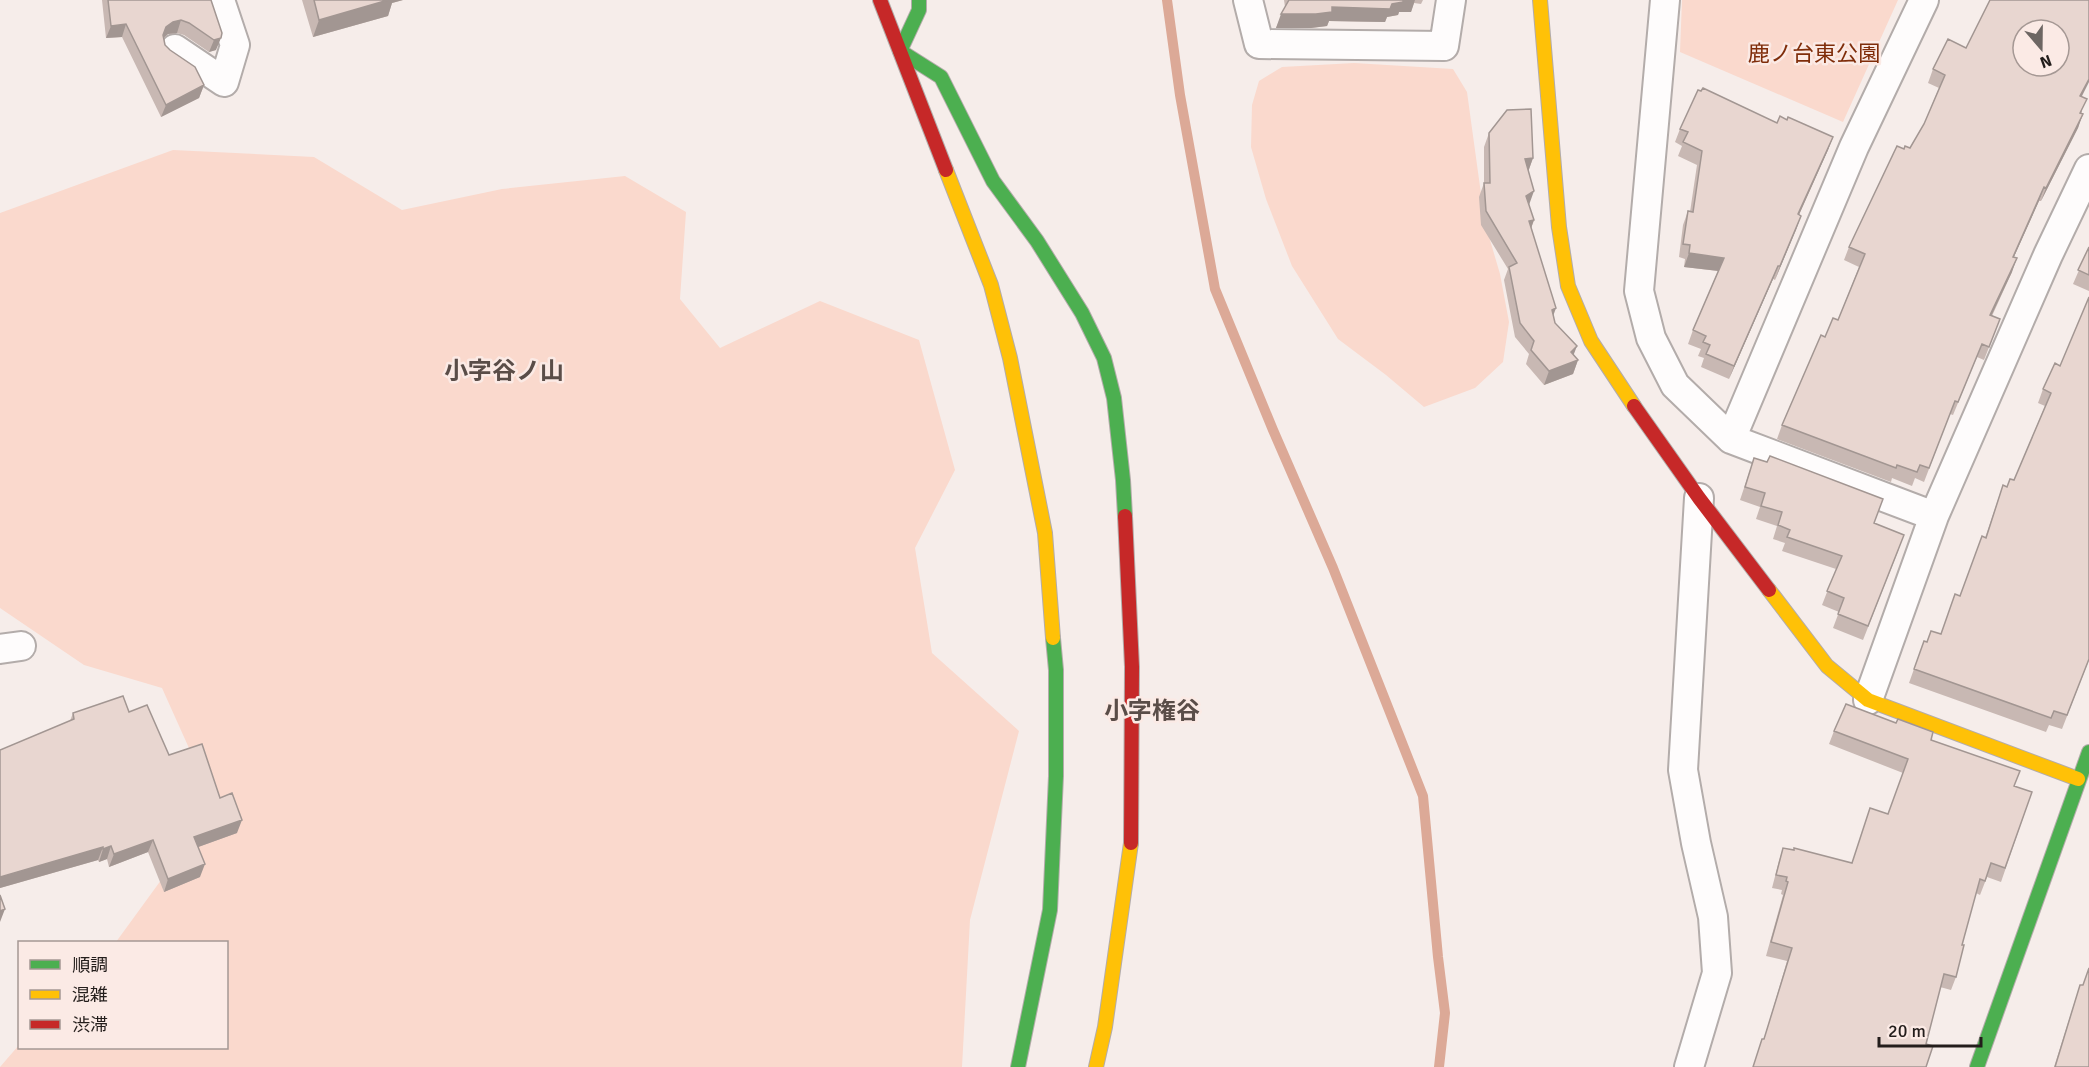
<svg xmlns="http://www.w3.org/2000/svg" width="2089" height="1067" viewBox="0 0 2089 1067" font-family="Signika,'Noto Sans JP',sans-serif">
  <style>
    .green { fill: #fad9cd }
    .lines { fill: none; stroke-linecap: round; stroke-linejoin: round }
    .stream { stroke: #dca997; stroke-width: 10 }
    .street-casing { stroke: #b3acaa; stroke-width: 32 }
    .fast-casing { stroke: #b3acaa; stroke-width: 16 }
    .slow-casing { stroke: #b3acaa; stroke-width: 16 }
    .jam-casing { stroke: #b3acaa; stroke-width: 16 }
    .street { stroke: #fefcfc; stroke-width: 28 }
    .fast { stroke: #4caf50; stroke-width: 14 }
    .slow { stroke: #ffc107; stroke-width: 14 }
    .jam { stroke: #c62828; stroke-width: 14 }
    .wall { fill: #c8b8b3 }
    .shaded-wall { fill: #a29692 }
    .building { fill: #e8d6d0; stroke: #a29692; stroke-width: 1.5; fill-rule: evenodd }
    .labels { text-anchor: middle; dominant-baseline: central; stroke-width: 5; stroke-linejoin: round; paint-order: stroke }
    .park-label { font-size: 22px; fill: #7f2d0a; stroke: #fbeae5 }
    .neighbourhood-label { font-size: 24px; font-weight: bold; fill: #5a4d48; stroke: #fbeae5 }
  </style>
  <rect width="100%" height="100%" fill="#f6edea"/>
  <path class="green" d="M1682 0H1898L1843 122 1680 52Z
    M1354 63 1453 69 1467 92 1485 223 1500 274 1509 322 1503 362 1475 388 1424 407 1386 375 1338 339 1292 266 1266 199 1251 147 1252 105 1259 81 1282 67Z
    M173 150 314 157 402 210 502 189 625 176 686 212 680 299 720 348 820 301 919 340 955 470 915 548 932 653 1019 731 970 920 962 1067H0L19 1045 20 1048H226V942H116L215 806 162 688 84 665 0 608V213Z"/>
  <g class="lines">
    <path class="stream" d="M1167 0 1180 95 1215 289 1273 430 1333 568 1423 796 1438 957 1445 1013 1439 1067"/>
    <g class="street-casing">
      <path id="street" d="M1248 0 1259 44 1444 46 1451 0
        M1665 0 1639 291 1651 338 1675 385 1731 439 1934 516
        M175 49 224 82 235 45 220 0
        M1731 439 1854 147 1924 0
        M0 649 21 646
        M1868 700 1934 516 2048 255 2089 169
        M1689 1067 1717 973 1713 917 1696 843 1683 770 1699 498"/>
    </g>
    <g class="fast-casing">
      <path id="fast" d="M919 0V10L900 51 941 77 993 181 1037 241 1082 313 1104 358 1114 398 1123 480 1125 516
        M1018 1067 1050 910 1056 776V670L1053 638
        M1977 1067 2089 752"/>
    </g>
    <g class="slow-casing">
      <path id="slow" d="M1540 0 1559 227 1568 286 1591 341 1634 406
        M946 170 991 285 1010 358 1045 533 1053 638
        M1769 590 1827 666 1868 700 2078 779
        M1096 1067 1105 1027 1131 843"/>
    </g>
    <g class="jam-casing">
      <path id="jam" d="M880 0 946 170
        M1634 406 1699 498 1769 590
        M1125 516 1132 667 1131 843"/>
    </g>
    <use href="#street" class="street"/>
    <use href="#fast" class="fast"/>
    <use href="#slow" class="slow"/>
    <use href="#jam" class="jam"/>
  </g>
  <path class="wall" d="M102 0H211L216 50 209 52 184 35 177 33 168 34 164 38 165 45 204 85 199 98 161 117 122 37 106 38Z
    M302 0H403L392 3 388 16 313 37Z
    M1284 0H1423L1421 4 1414 3 1411 12H1399L1398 15 1387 17 1385 22 1329 21 1327 26 1311 28H1276L1285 7Z
    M1966 48 2082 97V114L2078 128 2041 201H2039L2014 257 2012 272 1992 316 2000 319 1984 360 1977 357 1953 415 1950 414 1924 482 1915 478 1912 486 1892 478 1891 482 1777 439 1782 425 1825 337 1838 320 1859 267 1844 260 1849 247 1904 149 1910 148 1924 124 1939 88 1928 83 1933 69Z
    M1787 120 1833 137 1828 150 1799 215 1801 216 1775 280 1773 279 1729 379 1701 367 1704 358 1698 356 1701 349 1688 344 1693 330 1718 271 1684 267 1685 259 1679 257 1683 225 1688 211 1690 212 1697 165 1678 156 1682 146 1675 142 1680 129 1777 123Z
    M1489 133 1533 158 1528 172 1529 205 1534 220 1531 228 1555 323 1574 355 1578 360 1573 374 1544 385 1526 364 1529 354 1515 337 1504 280 1508 269 1481 225 1479 197 1484 183V147Z
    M2089 247V291L2073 284Z
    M2055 363 2089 660 2062 729 2049 725 2046 732 1909 683 1924 641 1927 642 1941 634 1960 596 1985 538 2003 485 2007 487 2014 480 2045 406 2038 403 2043 389Z
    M1754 458 1874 523 1899 549 1863 640 1833 628 1839 612 1822 605 1836 569 1782 551 1785 543 1773 539 1777 526 1756 519 1760 507 1740 500Z
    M129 712 169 755 220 798 237 833 198 847 200 877 164 892 148 852 109 867 107 859 99 862 98 860 0 888V750L70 721 73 713Z
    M1834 731 1931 740 2014 786 2032 792 2001 882 1987 877 1980 895 1976 893 1962 945 1956 977 1951 990 1940 987 1926 1044V1067H1753L1762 1039H1764L1787 961 1766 956 1783 895 1781 894 1782 890 1772 888 1779 861 1783 848 1851 863 1888 814 1903 773 1829 744Z
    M2080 985H2083L2089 1067H2054Z"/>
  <path class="shaded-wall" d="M387 0H403L392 3 388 16 313 37 319 20Z
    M1403 0H1415L1411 12H1399L1398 15 1387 17 1385 22 1329 21 1327 26 1311 28H1276L1281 14 1332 7 1392 4Z
    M181 20 177 33 168 34 162 39 166 27 173 22Z
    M126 24 122 37 106 38 111 26Z
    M221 38 216 50 209 52 214 40Z
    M2089 79V82L2075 110 2080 96Z
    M204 85 199 98 161 117 166 105Z
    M2083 114 2078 128 2041 201 2046 188Z
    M1833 137 1828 150 1793 228 1798 214Z
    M1533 158 1528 172 1525 159Z
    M2044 187 2039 201 2008 270 2013 257Z
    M1534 191 1529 205 1521 210 1526 196Z
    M1801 216 1796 230 1775 280 1780 266Z
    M1534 220 1529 234V221Z
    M1689 253 1724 258 1719 271 1684 267Z
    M2017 258 2012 272 1985 329 1990 315Z
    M1778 266 1773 279 1729 379 1734 366Z
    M1556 308 1551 322 1552 310Z
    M1577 346 1572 359 1578 360 1573 374 1544 385 1549 371Z
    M242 820 237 833 190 850 194 837Z
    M153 840 148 852 109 867 114 854Z
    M111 846 107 859 99 862 103 849Z
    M103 847 98 860 0 888V877Z
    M205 864 200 877 164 892 168 879Z
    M5 909 0 922V911Z"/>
  <path class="building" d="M108 0H211L222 33 221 38 214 40 189 23 181 20 173 22 166 27 163 35 165 45 170 50 195 67 204 85 166 105 126 24 111 26Z
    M314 0H388L319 20Z
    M1289 0H1403V2L1392 4 1390 9 1332 7V12L1316 14H1281Z
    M1990 0H2089V79L2080 96 2087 99 2080 113 2083 114 2046 188 2044 187 2013 257 2017 258 1990 315 2000 319 1989 347 1982 344 1958 402 1955 401 1929 468 1920 465 1917 472 1897 465 1896 468 1782 425 1821 335 1825 337 1833 318 1838 320 1865 254 1849 247 1897 146 1904 149 1905 146 1910 148 1924 124 1945 75 1933 69 1948 39 1966 48ZM2023 30H2059V66H2023Z
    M1703 88 1777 123 1780 116 1787 120 1788 117 1833 137 1798 214 1801 216 1780 266H1778L1734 366 1706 354 1710 345 1703 342 1706 336 1693 330 1724 258 1689 253 1690 245 1683 244 1688 211 1693 212 1702 151 1683 142 1688 132 1680 129 1698 90 1701 91Z
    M1531 109 1533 158 1525 159 1534 191 1526 196 1534 220 1529 221 1556 308 1552 310 1555 323 1577 346 1571 352 1578 360 1549 371 1531 350 1534 341 1520 323 1509 267 1517 263 1486 211 1484 183H1490L1489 133 1507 110Z
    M2089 247V275L2078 270Z
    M2089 297V659L2067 715 2054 711 2051 718 1914 669 1924 641 1927 642 1931 631 1941 634 1955 594 1960 596 1982 536 1986 538 2003 485 2007 487 2010 479 2014 480 2051 393 2043 389 2055 363 2060 366Z
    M1770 456 1883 499 1874 523 1904 535 1868 626 1838 614 1844 598 1827 591 1842 556 1787 537 1790 530 1778 525 1782 512 1761 506 1765 493 1745 487 1754 458 1767 462Z
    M123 696 129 712 147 705 169 755 202 744 220 798 232 793 242 820 194 837 205 864 168 879 153 840 114 854 111 846 103 849V847L0 877V750L74 719 73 713Z
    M1846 704 1896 723 1898 719 1933 732 1931 740 2020 771 2014 786 2032 792 2005 868 1991 863 1985 881 1980 879 1962 945H1964L1956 977 1944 974 1926 1044 1933 1046 1926 1067H1753L1762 1039H1764L1792 948 1771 942 1788 882 1786 881 1787 877 1776 875 1783 848 1794 850V848L1852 863 1870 808 1888 814 1908 759 1834 731Z
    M0 895 5 909 0 911Z
    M2089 968V1067H2055L2080 985H2083Z"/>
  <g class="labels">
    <g class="park-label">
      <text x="1814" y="53">鹿ノ台東公園</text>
    </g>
    <g class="neighbourhood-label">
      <text x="504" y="371">小字谷ノ山</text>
      <text x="1152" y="711">小字権谷</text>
    </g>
  </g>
  <rect x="18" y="941" width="210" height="108" fill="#fbeae5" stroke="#a59894" stroke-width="1.5"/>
  <rect x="30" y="960" width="30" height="9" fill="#4caf50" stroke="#a59894" stroke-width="1.5"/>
  <text x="72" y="971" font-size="18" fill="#231d1b">順調</text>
  <rect x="30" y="990" width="30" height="9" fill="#ffc107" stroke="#a59894" stroke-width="1.5"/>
  <text x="72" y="1001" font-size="18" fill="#231d1b">混雑</text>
  <rect x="30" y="1020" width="30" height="9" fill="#c62828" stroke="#a59894" stroke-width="1.5"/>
  <text x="72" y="1031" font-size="18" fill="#231d1b">渋滞</text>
  <g transform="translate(2041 48) rotate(160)"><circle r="28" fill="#fbeae5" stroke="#a59894" stroke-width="1.5"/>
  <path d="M0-4.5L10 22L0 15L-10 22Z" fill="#6d6663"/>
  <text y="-9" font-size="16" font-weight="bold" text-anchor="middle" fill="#231d1b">N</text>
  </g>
  <path d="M1879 1037v9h102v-9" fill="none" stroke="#231d1b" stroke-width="3"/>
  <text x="1888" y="1037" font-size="18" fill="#231d1b" stroke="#fbeae5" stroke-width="4.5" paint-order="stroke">20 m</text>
</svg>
